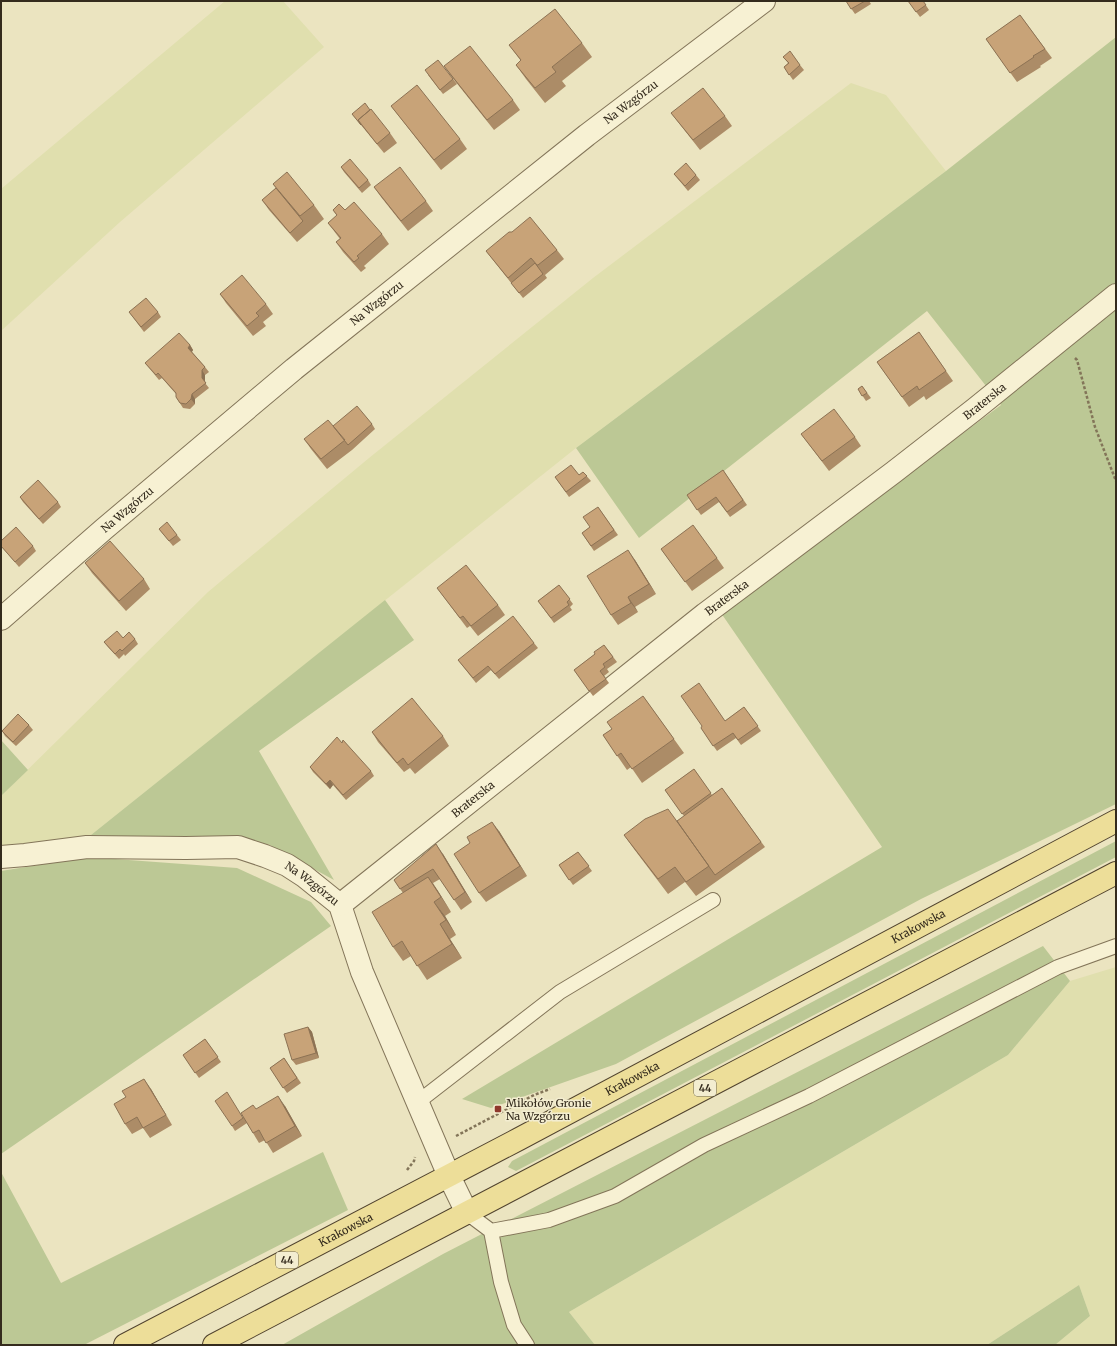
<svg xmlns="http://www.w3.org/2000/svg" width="1117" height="1346" viewBox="0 0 1117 1346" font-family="Merriweather,serif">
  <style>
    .farmland { fill: #e0dfae }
    .green { fill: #bcc895 }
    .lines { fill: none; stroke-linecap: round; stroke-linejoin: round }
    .lane-casing { stroke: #837559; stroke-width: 16 }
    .street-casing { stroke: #837559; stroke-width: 24 }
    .primary-casing { stroke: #51432e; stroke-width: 24 }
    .path { stroke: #837559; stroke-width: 2.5; stroke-dasharray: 3 2; stroke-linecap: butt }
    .lane { stroke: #f7f1d3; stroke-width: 14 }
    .street { stroke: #f7f1d3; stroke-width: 22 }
    .primary { stroke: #edde99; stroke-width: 22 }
    .wall { fill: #ac8c67 }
    .shaded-wall { fill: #8c7254 }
    .building { fill: #c8a378; stroke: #8c7254 }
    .poi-dot { fill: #8f392c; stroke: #f3edd0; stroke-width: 1.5 }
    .labels { text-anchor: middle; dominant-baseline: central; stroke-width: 3; stroke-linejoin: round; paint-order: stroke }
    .shield { fill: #f3edd0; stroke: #6d6553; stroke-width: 1 }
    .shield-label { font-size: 10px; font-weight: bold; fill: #342b1d }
    .street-label { font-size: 11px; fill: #342b1d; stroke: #f3edd0 }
    .poi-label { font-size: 11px; fill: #342b1d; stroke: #f3edd0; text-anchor: start }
  </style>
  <rect width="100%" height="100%" fill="#ebe4c0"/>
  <path class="farmland" d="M225 1H283L324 47 120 222 1 331V189Z
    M851 83 886 95 946 171 576 448 91 835 1 847V796L208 592 369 458 593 278Z
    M1116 967V1345H1055L1090 1316 1079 1285 987 1345H595L569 1312 1008 1055 1070 981Z"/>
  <path class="green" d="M1116 37V804L921 899 616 1064 491 1108 462 1099 882 847 721 613 1001 405 927 311 639 538 576 448 946 171Z
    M385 600 414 640 259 751 334 880 268 844 91 835Z
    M1 740 28 770 1 796Z
    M1116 841V857L516 1171 508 1167 512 1161Z
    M88 857 237 868 311 902 331 926 1 1154V871Z
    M1043 946 1070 981 1008 1055 569 1312 595 1345H282L443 1254Z
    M323 1152 348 1210 84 1345H1V1172L61 1283Z
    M1079 1285 1090 1316 1055 1345H987Z"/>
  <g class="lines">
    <g class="lane-casing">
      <path id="lane" d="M418 1102 560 992 713 900
        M467 1213 491 1231 501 1282 514 1325 527 1345
        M491 1231 549 1220 615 1196 704 1145 809 1096 1058 967 1116 946"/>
    </g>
    <g class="street-casing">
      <g id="street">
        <path id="s1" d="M1 619 104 529 294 369 587 135 764 1"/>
        <path id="s2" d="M1 857 25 855 87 847 186 848 238 847 265 856 287 865 304 876 340 905 362 972 449 1176 467 1213"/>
        <path id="s3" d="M340 905 705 614 894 472 975 409 1116 295"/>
      </g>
    </g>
    <g class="primary-casing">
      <g id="primary">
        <path id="s4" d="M125 1345 519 1139 1116 821"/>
        <path d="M214 1345 1116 873"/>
      </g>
    </g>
    <path class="path" d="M1075 358 1077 360 1095 427 1116 481
      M456 1136 534 1095 550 1089
      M407 1170 414 1161 415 1157"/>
    <use href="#lane" class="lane"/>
    <use href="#street" class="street"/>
    <use href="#primary" class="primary"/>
  </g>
  <path class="wall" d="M846 1H869L871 4 855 14Z
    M908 1H923L929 10 920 17Z
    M1020 15 1052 58 1040 66 1041 67 1017 82 986 39Z
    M582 43 592 57 562 81 566 86 545 103 526 79 516 65 521 61 509 45Z
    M783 57 800 65 804 70 793 80 784 67 788 63Z
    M444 66 513 100 520 110 494 130 451 76Z
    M428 75 453 79 457 84 443 94Z
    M391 106 460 139 467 149 441 170 398 115Z
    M671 113 725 116 732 126 700 150Z
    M352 114 390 133 397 143 384 153Z
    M341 167 368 180 371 185 362 193 344 172Z
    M674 174 696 175 700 180 688 191 678 179Z
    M273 184 314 205 324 219 297 242 269 210 262 200 276 188Z
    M374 187 426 201 433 211 408 231 381 197Z
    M333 210H345L382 234 389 244 364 266 366 268 361 272 343 252 336 242 340 239 328 223 337 216Z
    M557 250 564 259 545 275 547 278 523 298 493 260 486 251Z
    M220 294 266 304 273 314 263 322 266 326 253 336 226 303Z
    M129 312H158L161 317 144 332Z
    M919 332 953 381 926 400 924 396 909 407 877 362Z
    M190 345 193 350 192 352 205 367 209 372 205 375V383L209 388 195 399V404L190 409 183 408 176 397V394L162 378 159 380 145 363Z
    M862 386 871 398 866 401 858 389Z
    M372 424 375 429 352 450 327 469 311 449 304 439Z
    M801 434 855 437 861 446 829 471Z
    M723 470 747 505 730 517 719 502 701 515 687 495Z
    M583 472 591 481 569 497 555 477 579 475Z
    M20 497 58 502 61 507 43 524 23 502Z
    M598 507 618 535 594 551 582 533 590 527Z
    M159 529 177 535 181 540 173 546Z
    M1 541 33 546 36 551 19 567 1 546Z
    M661 549 717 558 724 568 692 591Z
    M635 560 656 594 635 607 638 612 618 625 611 615Z
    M85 563 144 579 150 589 126 611 92 573Z
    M559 585 573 604 570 607 572 610 554 623 538 601Z
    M437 588 498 605 505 615 478 636 470 626 467 628Z
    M123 638 135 639 138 644 125 656 124 654 119 659 108 647 104 642Z
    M534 643 538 648 499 679 491 670 476 683 458 660Z
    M604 645 617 662 607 669 609 672 604 676 609 683 593 696 574 670 595 654Z
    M643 696 684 753 642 783 631 767 627 770 603 735 612 729Z
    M744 707 761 731 741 745 736 738 717 751 701 728 725 721Z
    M29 725 33 730 16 746 5 736 2 731Z
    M372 732 443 736 449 746 415 774 410 768 404 772 378 742Z
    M310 767 371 771 374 776 346 800 333 785 330 789 313 772Z
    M694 769 712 795 722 788 765 847 696 896 685 882 668 894 634 849 624 835 677 821 684 816 665 790Z
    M499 831 527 876 486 902 479 893Z
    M578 852 592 871 573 885 559 865Z
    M443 854 472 902 461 910 440 879 433 883 451 912 445 916 456 935 450 939 462 958 427 980 411 956 403 961 393 947 403 893 394 880Z
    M308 1027 312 1032 319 1058 296 1065 292 1060Z
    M205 1039 221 1062 199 1078 183 1055Z
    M284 1058 301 1083 287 1093 270 1068Z
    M151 1089 172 1125 150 1138 143 1128 132 1134 125 1124 126 1097Z
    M285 1106 302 1136 273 1153 265 1140 259 1143 247 1123 235 1131 232 1126 243 1117 257 1109Z"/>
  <path class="shaded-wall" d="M190 345 193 350 191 353 188 348Z
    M202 370 205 375V383L202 378Z
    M192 394 195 399V404L191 399Z
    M628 550 635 560 656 594 649 584Z
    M628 597 635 607 638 612 631 603Z
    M330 780 333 785 330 789 326 784Z
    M492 822 499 831 527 876 520 866Z
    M436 844 443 854 472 902 465 892Z
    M428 877 438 891 451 912 441 897Z
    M434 902 445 916 456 935Z
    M440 924 450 939 462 958 452 944Z
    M308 1027 312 1032 319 1058 316 1053Z
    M144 1079 151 1089 172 1125 166 1115Z
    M278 1096 285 1106 302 1136 295 1126Z"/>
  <path class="building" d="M846 1H865L851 9Z
    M908 1H923L926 5 916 12Z
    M555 9 582 43 552 67 556 72 535 88 516 65 521 60 509 45Z
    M1020 15 1045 49 1033 56 1034 57 1010 73 986 39Z
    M470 46 513 100 487 120 444 66Z
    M790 51 800 65 789 75 784 67 789 63 783 57Z
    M438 60 453 79 440 90 425 70Z
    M417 85 460 139 434 160 391 106Z
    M703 88 725 116 693 140 671 113Z
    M365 103 370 110 358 120 361 125 352 114Z
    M371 109 390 133 377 144 358 120Z
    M350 159 368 180 359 188 341 167Z
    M686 163 696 175 685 186 674 174Z
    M400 167 426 201 401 221 374 187Z
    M287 172 314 205 300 216 273 184Z
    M276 188 303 221 290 233 262 200Z
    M354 202 382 234 357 256 359 258 354 262 336 242 341 238 328 223 337 215 333 210 339 204 345 210Z
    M530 217 557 250 538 265H537L531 258 508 278 486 251 509 232H512Z
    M535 263 543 274 519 293 511 283Z
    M242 275 266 304 256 313 259 316 247 326 220 294Z
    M146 298 158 312 141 327 129 312Z
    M919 332 946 371 919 390 917 386 902 397 877 362Z
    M179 333 190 345 188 348 205 367 202 370V378L206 383 192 394 191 399 186 404 180 403 176 397V393L158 373 156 375 145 363Z
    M862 386 867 393 862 396 858 389Z
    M357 406 372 424 348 445 333 426Z
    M834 409 855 437 822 461 801 434Z
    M328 420 345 440 321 459 304 439Z
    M571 465 579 475 583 472 587 476 566 492 555 477Z
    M723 470 743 500 727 512 716 497 697 510 687 495Z
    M38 480 58 502 39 519 20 497Z
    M598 507 614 530 591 546 582 533 590 527 583 517Z
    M167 522 177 535 169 541 159 529Z
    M693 525 717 558 685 582 661 549Z
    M16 527 33 546 15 562 1 546V541Z
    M110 541 144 579 119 601 85 563Z
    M628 550 649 584 628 597 631 603 611 615 587 576Z
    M466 565 498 605 471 626 463 616 460 618 437 588Z
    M559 585 570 599 567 602 569 605 551 618 538 601Z
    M513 616 534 643 495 674 488 666 473 678 458 660Z
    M117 631 123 638 129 632 135 639 122 651 120 649 115 654 104 642Z
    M604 645 613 657 603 664 605 667 600 671 606 679 589 691 574 670 595 654 594 652Z
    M699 683 725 721 744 707 758 726 738 740 733 733 713 746 701 728 702 726 681 696Z
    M643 696 674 739 632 769 621 753 617 756 603 735 612 729 607 722Z
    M412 698 443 736 408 765 403 758 397 763 372 732Z
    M18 714 29 725 13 742 2 731Z
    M337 737 342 743 343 740 371 771 343 795 330 780 326 784 310 767Z
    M694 769 711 793 682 814 665 790Z
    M722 788 761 842 715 875 677 821Z
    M668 809 709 866 686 882 675 867 658 879 624 835 645 819Z
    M492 822 520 866 479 893 454 854 470 843 467 837Z
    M436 844 465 892 454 900 433 869 400 889 394 880Z
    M578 852 589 866 569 880 559 865Z
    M428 877 441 897 434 902 446 920 440 924 452 944 417 966 402 941 393 947 372 912Z
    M308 1027 316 1053 292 1060 284 1034Z
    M205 1039 218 1057 195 1073 183 1055Z
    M284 1058 297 1078 283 1088 270 1068Z
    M144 1079 166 1115 143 1128 137 1117 125 1124 114 1104 126 1097 122 1091Z
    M227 1092 243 1118 232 1126 215 1101Z
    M278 1096 295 1126 266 1143 259 1130 253 1133 241 1113 253 1105 256 1109Z"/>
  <rect class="poi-dot" x="494" y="1105" width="8" height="8" rx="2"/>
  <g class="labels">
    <g class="shield">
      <rect x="694" y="1080" width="22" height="16" rx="3"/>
      <rect x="276" y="1252" width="22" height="16" rx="3"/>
    </g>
    <g class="shield-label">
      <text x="705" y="1088">44</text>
      <text x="287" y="1260">44</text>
    </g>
    <g class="street-label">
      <text stroke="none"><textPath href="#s1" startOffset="815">Na Wzgórzu</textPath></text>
      <text stroke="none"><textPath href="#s1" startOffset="491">Na Wzgórzu</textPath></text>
      <text stroke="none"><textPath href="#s3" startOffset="818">Braterska</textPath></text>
      <text stroke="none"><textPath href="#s1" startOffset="167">Na Wzgórzu</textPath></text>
      <text stroke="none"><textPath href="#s3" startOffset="494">Braterska</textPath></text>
      <text stroke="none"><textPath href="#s3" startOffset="170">Braterska</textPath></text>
      <text stroke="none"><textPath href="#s2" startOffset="321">Na Wzgórzu</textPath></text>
      <text stroke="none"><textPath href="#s4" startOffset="897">Krakowska</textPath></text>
      <text stroke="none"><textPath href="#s4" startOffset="573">Krakowska</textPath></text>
      <text stroke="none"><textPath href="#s4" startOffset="249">Krakowska</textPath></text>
    </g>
    <g class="poi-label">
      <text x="506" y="1103">Mikołów Gronie<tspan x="506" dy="13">Na Wzgórzu</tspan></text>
    </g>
  </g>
  <rect width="1117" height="1346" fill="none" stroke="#342b1d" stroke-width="4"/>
</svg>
